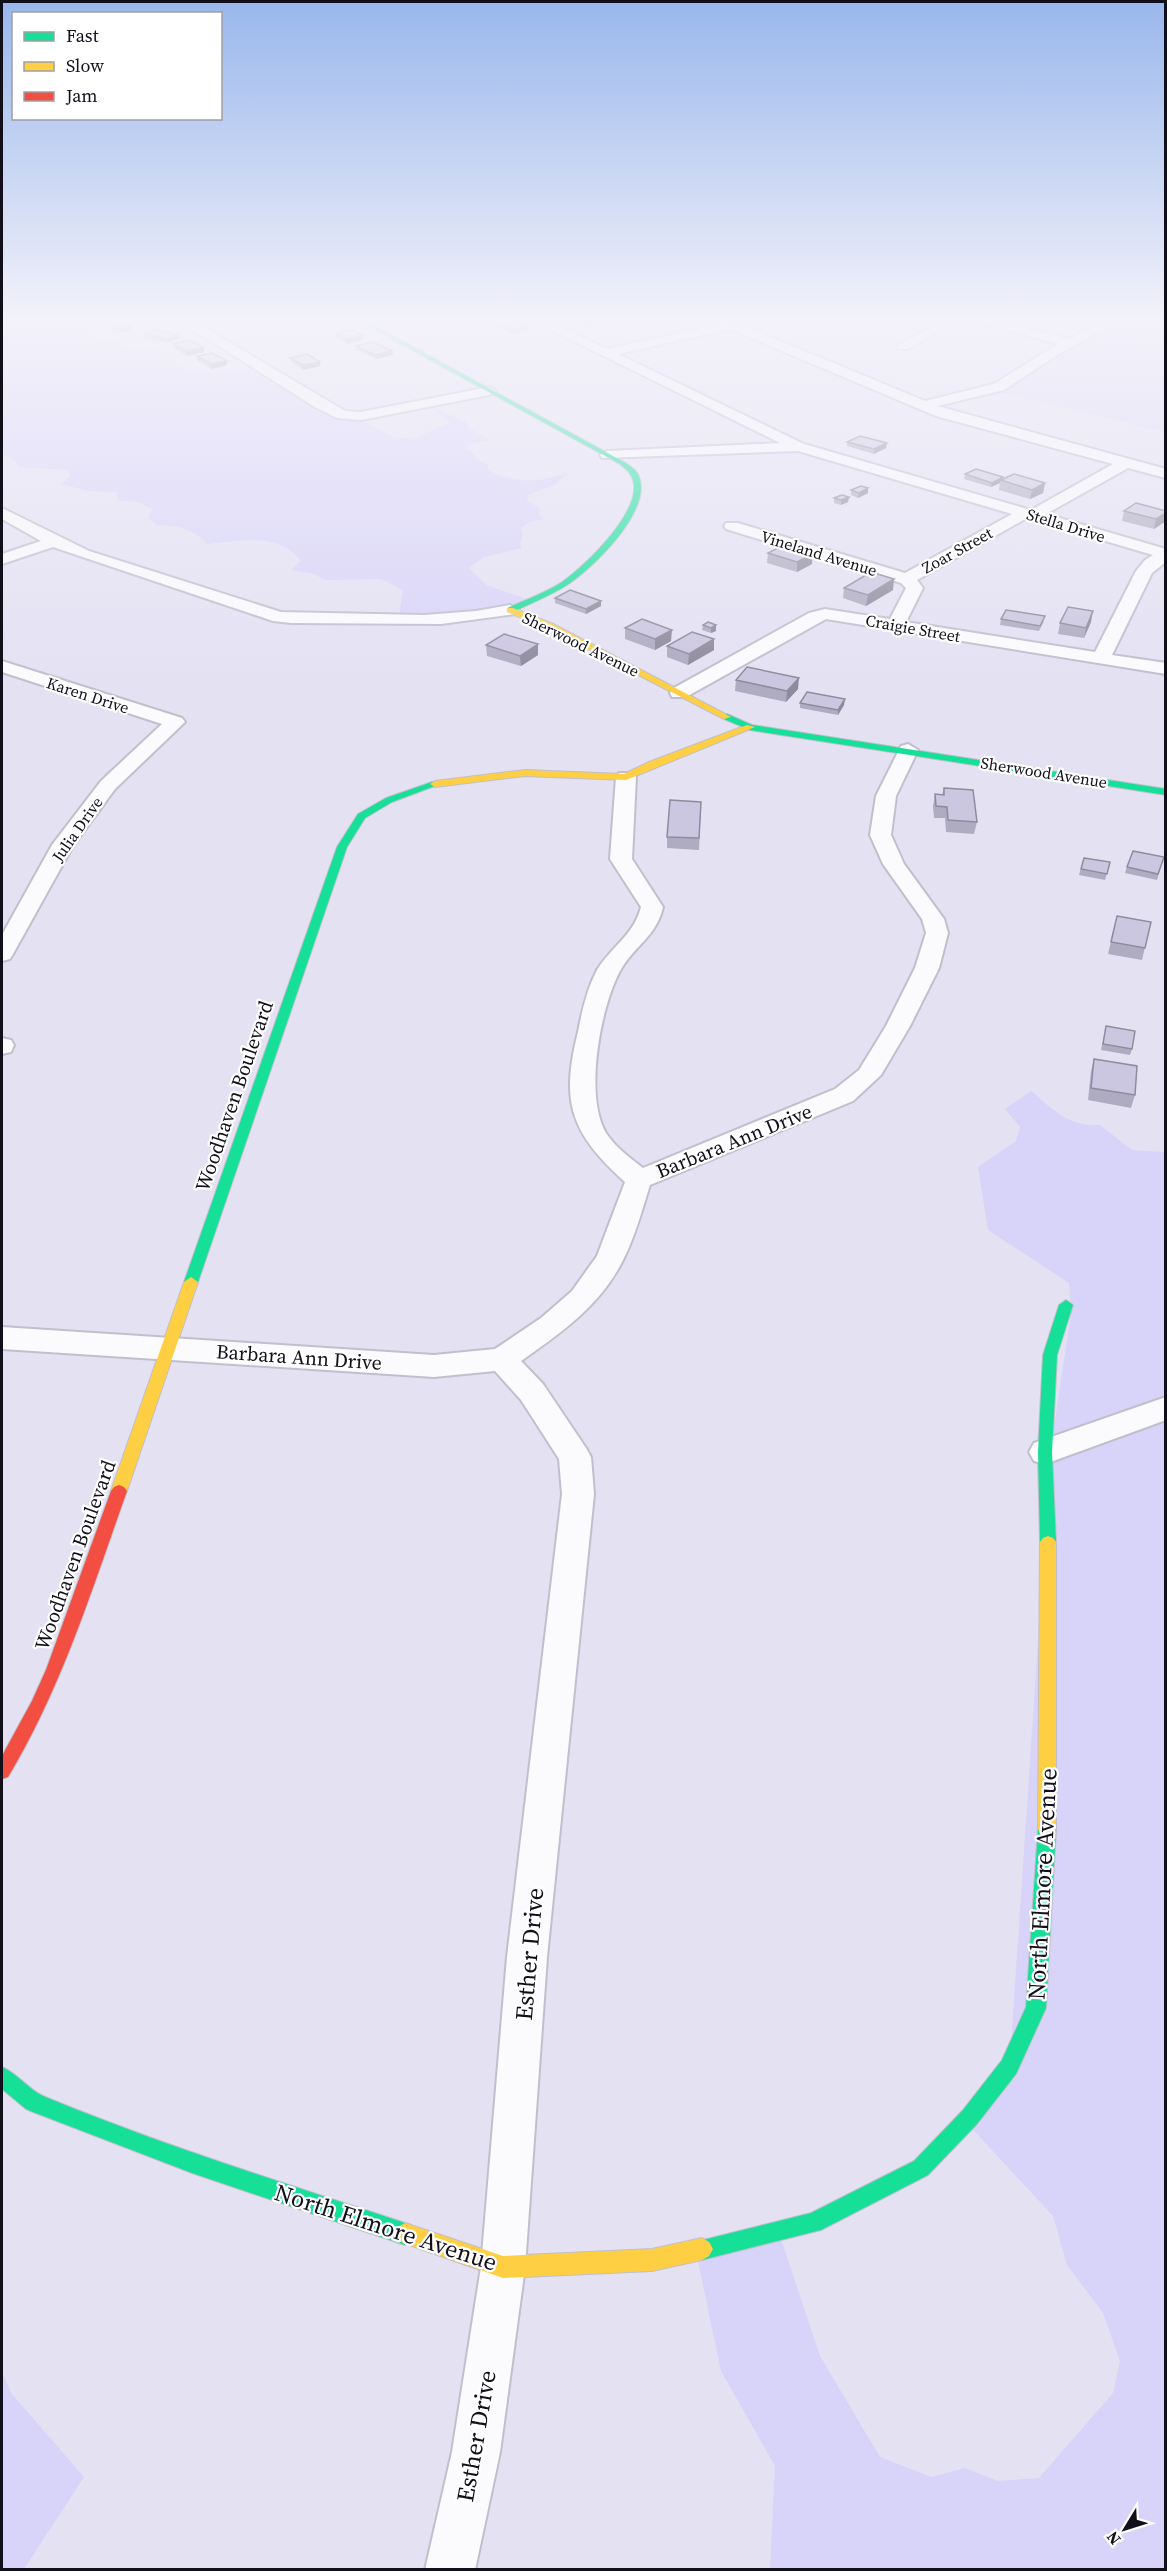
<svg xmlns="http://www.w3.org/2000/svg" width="1167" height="2571" viewBox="0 0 1167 2571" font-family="'Source Serif 4',serif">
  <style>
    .built { fill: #dbd7f5 }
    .green { fill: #d8d3f8 }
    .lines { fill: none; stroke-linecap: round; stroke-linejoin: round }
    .street-casing { stroke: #c1bfcd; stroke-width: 4 }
    .fast-casing { stroke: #c1bfcd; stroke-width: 2 }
    .slow-casing { stroke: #c1bfcd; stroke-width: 2 }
    .jam-casing { stroke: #c1bfcd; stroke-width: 2 }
    .street { fill: #fbfafd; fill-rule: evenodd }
    .fast { fill: #16e098; fill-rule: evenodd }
    .slow { fill: #ffcf43; fill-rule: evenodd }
    .jam { fill: #f24e42; fill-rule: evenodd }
    .wall { fill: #afabc1 }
    .shaded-wall { fill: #8f8b9d }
    .building { fill: #ccc7e0; stroke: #8f8b9d; stroke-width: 1.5 }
    .labels { text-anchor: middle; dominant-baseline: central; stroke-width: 4.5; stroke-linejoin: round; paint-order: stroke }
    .far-street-label { font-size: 16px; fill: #110f1a; stroke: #fff }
    .street-label { font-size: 20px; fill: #110f1a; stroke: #fff }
    .near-street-label { font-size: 24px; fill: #110f1a; stroke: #fff }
  </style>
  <rect width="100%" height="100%" fill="#e4e1f3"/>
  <path class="built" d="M1126 319H1165V433L996 391Z"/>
  <path class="green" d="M2 319H87L83 327 93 336 118 340 116 345 134 350 156 349 193 372 226 373 267 367 319 399 396 438H415L450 423 431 407 466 422 469 428 489 440 470 444 464 449 471 451 477 459 488 465V470C515 485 540 482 568 473L553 486 527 495 528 501 539 508V515L545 519 529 522 521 528 523 534 520 544 522 548 484 557 469 568 486 585 530 600 488 615 399 617 403 590 381 579 325 580 314 574 290 570 301 561C279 532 240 540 208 544 192 529 179 525 157 525L149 518 152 509 139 502 119 501 116 492 88 491 61 484 71 476 67 470 20 467 12 458 2 455Z
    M1114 319H1165V322L1143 330 1145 334 1165 344V359L1108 363 1058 351Z
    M1031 1091C1054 1110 1068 1127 1100 1125L1132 1150 1165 1152V2569H770L775 2466 721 2371 695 2247 781 2239 820 2356 880 2457 931 2477 965 2468 998 2481 1039 2478 1113 2393 1120 2361 1103 2313 1067 2265 1053 2216 964 2120 1011 2044 1051 1447 1071 1313 1069 1283 988 1230 978 1167 1016 1141 1020 1127 1005 1109Z
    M2 2372 11 2393 84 2477 24 2569H2Z"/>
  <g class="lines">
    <g class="street-casing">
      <path id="street" d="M176 319H190L345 411 361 412 489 387 496 391 489 395 361 420 337 418 315 407Z
        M529 319H544L607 349 719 324 711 319H727L925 401 994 384 1058 344 979 322 977 319H996L1068 339 1106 319H1121L1054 357 1004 390 937 406 1166 469V478L1128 468 1046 514 1166 549V562L1152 573 1112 655 1166 663V674L826 619 686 697H672L670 693 672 689 809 613 825 609 890 619 906 588 901 583 726 529 724 526 726 523H738L905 573 1012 514 798 451 602 458 600 455 607 451 780 443ZM730 329 936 416 1113 464 1031 510 804 444 618 354ZM1027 518 1153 555 1145 560 1136 571 1095 652 906 622 923 588 917 580Z
        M945 319H960L908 349H898L897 346Z
        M2 508 89 551 281 612 424 615 476 611 510 605 519 610 516 614 441 624 291 623 273 621 53 547 2 564V554L41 541 2 519Z
        M2 661 182 718 185 722 115 789 73 846 13 954 10 959 2 961V935L52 845 101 781 162 724 2 672Z
        M908 744 918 750 896 796 891 835 904 864 944 919 948 933 939 968 910 1026 881 1075 853 1101 650 1185C642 1210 635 1237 623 1260 601 1305 561 1333 521 1361L543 1384 586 1448 591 1457 594 1494 547 1957 525 2267 500 2452 475 2570H425L452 2452 481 2267 507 1957 562 1494 559 1459 521 1400 495 1371 434 1377 2 1349V1327L434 1355 495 1349 541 1318 572 1291 597 1256 625 1182C571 1133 560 1103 578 1032 582 1011 587 989 597 970 611 947 634 935 641 907L610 859 616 777 619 773H633L636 777 632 859 663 907C657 936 633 947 620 971 600 1008 584 1096 606 1133 615 1147 630 1158 643 1168L835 1089 859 1070 886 1026 915 968 926 933 922 919 883 864 870 835 876 796 901 746Z
        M2 1038 11 1040 14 1045 11 1052 2 1054Z
        M1166 1397V1420L1045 1464 1034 1461 1029 1452 1034 1443Z"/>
    </g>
    <g class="fast-casing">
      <path id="fast" d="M355 319H362L624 462C629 465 635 469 638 474 655 509 593 568 567 585 550 596 531 603 513 612H507V608C525 600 545 593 562 582 584 567 651 504 630 474 628 470 623 467 620 464Z
        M727 714 752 725 1166 789V795L750 730 724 719V715Z
        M432 782 440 784 392 802 365 818 347 847 198 1282 191 1287 186 1285 184 1282 337 847 358 814 386 798Z
        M1066 1300 1073 1305 1057 1355 1052 1452 1056 1542 1053 1546 1048 1548 1043 1546 1040 1542 1038 1452 1043 1355 1059 1305Z
        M1047 1821 1053 1823 1056 1829 1046 2008 1016 2074 977 2124 928 2175 821 2230 702 2260 695 2256 691 2249 695 2242 811 2213 914 2161 963 2110 1002 2060 1026 2007 1038 1829 1041 1823Z
        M2 2067C18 2074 28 2089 43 2096 161 2145 284 2183 405 2223L412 2227 416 2234 412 2241 405 2245 192 2173 33 2112 26 2109 2 2089Z"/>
    </g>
    <g class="slow-casing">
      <path id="slow" d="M507 608H513L553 624 731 717 724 719 547 628 507 612Z
        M747 725 755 727 626 780 525 776 435 787 430 784 435 781 525 770 624 774 649 762Z
        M191 1277 198 1282 127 1491 124 1495 119 1497 114 1495 111 1491 184 1282Z
        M1048 1536 1053 1538 1056 1542V1829L1053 1835 1047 1837 1041 1835 1038 1829 1040 1542 1043 1538Z
        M405 2223 503 2256 652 2249 702 2238 709 2242 713 2249 709 2256 702 2260 652 2271 503 2278 398 2241 394 2234 398 2227Z"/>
    </g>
    <g class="jam-casing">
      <path id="jam" d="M119 1485 124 1487 127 1491C92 1589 62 1687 8 1777L2 1779V1756L32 1701 46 1670 111 1491 114 1487Z"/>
    </g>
    <use href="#street" class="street"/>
    <use href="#fast" class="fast"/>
    <use href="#slow" class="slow"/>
    <use href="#jam" class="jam"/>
  </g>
  <path class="wall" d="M571 319H603V324L588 327Z
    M107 321 130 327 131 331 114 333 108 325Z
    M499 324 529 330 511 334 499 328Z
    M336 333 363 340 347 344 336 337Z
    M144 334H178L179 338 168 343 145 339Z
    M173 344 203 348 204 352 187 356 174 348Z
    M356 346 393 355 376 359 357 350Z
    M197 356 227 365 212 369 197 361Z
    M290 358 320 362V366L303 370 291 362Z
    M847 442 887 443 886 448 874 454 847 446Z
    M965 474 1002 480 1045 483 1043 493 1030 499 999 490 1000 483 991 487 964 479Z
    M868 488V493L858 498 851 495V490Z
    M849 497 848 502 841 505 834 503V498Z
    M1124 511H1166V521L1154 529 1122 521Z
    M768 553 812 564 797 572 767 563Z
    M844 588 893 590 866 606 843 598Z
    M555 598 601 606 586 614 555 603Z
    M1001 619 1044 621 1039 631 1000 625Z
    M708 622 716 631 711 633 702 630 703 625Z
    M1091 622 1084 638 1058 634 1060 623Z
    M625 628 671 641 655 650 625 639Z
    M486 645 538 655 521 666 487 656Z
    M667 646 714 650 688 665 667 657Z
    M736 680 798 689 786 702 735 691Z
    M800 703 844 705 838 715 800 708Z
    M944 788 977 822 974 834 946 832 945 818H934L933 806 935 794 942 795Z
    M701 802 699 850 667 848V837Z
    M1164 857 1157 880 1125 873 1127 867Z
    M1084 858 1110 862 1105 880 1079 875Z
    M1117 916 1151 922 1142 960 1108 954Z
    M1106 1026 1132 1049 1130 1055 1101 1050Z
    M1094 1059 1135 1095 1131 1108 1088 1100 1091 1071Z"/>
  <path class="shaded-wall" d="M588 319H603V324L588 327Z
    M529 326V330L511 334V330Z
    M130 327 131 331 114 333V329Z
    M178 334 179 338 168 343 167 339Z
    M363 336V340L347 344 346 339Z
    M203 348 204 352 187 356V351Z
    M392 351 393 355 376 359 375 355Z
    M227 361V365L212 369 211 364Z
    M320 362V366L303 370V365Z
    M887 443 886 448 874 454V449Z
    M1003 477 1002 481 1001 480 1000 483 991 487 992 483Z
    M1045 483 1043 493 1030 499 1032 490Z
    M868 488V493L858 498 859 493Z
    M849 497 848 502 841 505V500Z
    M1166 513V521L1154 529 1156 519Z
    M813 554 812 564 797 572V562Z
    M894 579 893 590 866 606 868 595Z
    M601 601V606L586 614V609Z
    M1093 611 1091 622 1084 638 1086 628Z
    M716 625V631L711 633V628Z
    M672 630 671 641 655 650V639Z
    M714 639V650L688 665 689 654Z
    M538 644V655L521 666 520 656Z
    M799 678 798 689 786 702 787 691Z
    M845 699 844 705 838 715V710Z"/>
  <path class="building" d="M124 319 130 327 114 329 107 321Z
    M517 320 529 326 511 330 499 324Z
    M155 330 178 334 167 339 144 334Z
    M352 330 363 336 346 339 336 333Z
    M190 340 203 348 187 351 173 344Z
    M373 342 392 351 375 355 356 346Z
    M212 353 227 361 211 364 197 356Z
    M307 354 320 362 303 365 290 358Z
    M860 436 887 443 874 449 847 442Z
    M976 469 1003 477 992 483 965 474Z
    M1014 474 1045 483 1032 490 1001 480Z
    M861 486 868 488 859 493 851 490Z
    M842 495 849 497 841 500 834 498Z
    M1136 503 1166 511V513L1156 519 1124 511Z
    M784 545 813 554 797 562 768 553Z
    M871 572 894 579 868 595 844 588Z
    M570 590 601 601 586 609 555 598Z
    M1068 607 1093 611 1086 628 1060 623Z
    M1006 610 1045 616 1040 626 1001 619Z
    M642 619 672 630 655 639 625 628Z
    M708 622 716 625 711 628 703 625Z
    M692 632 714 639 689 654 667 646Z
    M504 634 538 644 520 656 486 645Z
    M747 667 799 678 787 691 736 680Z
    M807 692 845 699 838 710 800 703Z
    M944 788 973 790 977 822 948 820 947 807 936 806 935 794 944 795Z
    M670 800 701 802 699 838 667 837Z
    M1133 851 1164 857 1158 874 1127 867Z
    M1084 858 1110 862 1107 874 1081 869Z
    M1117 916 1151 922 1145 948 1111 942Z
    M1106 1026 1135 1031 1132 1049 1103 1044Z
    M1094 1059 1137 1066 1135 1095 1091 1088Z"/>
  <linearGradient id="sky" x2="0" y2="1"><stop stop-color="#99b7ec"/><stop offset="0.47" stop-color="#f3f2fa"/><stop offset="1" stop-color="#f3f2fa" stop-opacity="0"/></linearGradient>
  <rect width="1167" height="679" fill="url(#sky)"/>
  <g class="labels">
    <g class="far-street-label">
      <text transform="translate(1066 525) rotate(17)">Stella Drive</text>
      <text transform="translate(957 550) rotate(-29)">Zoar Street</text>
      <text transform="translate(819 553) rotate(17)">Vineland Avenue</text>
      <text transform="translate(913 628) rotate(10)">Craigie Street</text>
      <text transform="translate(581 644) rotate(26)">Sherwood Avenue</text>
      <text transform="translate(88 695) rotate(18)">Karen Drive</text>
      <text transform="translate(1044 772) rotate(9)">Sherwood Avenue</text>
      <text transform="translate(77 829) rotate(-55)">Julia Drive</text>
    </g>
    <g class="street-label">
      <text transform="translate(234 1096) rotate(-71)">Woodhaven Boulevard</text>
      <text transform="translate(734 1141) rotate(-22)">Barbara Ann Drive</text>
      <text transform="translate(299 1357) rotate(4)">Barbara Ann Drive</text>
      <text transform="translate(75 1555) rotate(-70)">Woodhaven Boulevard</text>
    </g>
    <g class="near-street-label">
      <text transform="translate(1042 1884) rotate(-87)">North Elmore Avenue</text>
      <text transform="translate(529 1954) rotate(-85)">Esther Drive</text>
      <text transform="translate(386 2227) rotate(18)">North Elmore Avenue</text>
      <text transform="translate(476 2436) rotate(-80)">Esther Drive</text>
    </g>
  </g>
  <rect width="1167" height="2571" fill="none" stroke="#110f1a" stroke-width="6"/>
  <rect x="12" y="12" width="210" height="108" fill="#ffffff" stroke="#a09fa3" stroke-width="1.5"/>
  <rect x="24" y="32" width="30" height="9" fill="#16e098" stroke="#a09fa3" stroke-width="1.5"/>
  <text x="66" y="42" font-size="18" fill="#110f1a">Fast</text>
  <rect x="24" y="62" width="30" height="9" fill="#ffcf43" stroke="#a09fa3" stroke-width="1.5"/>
  <text x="66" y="72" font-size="18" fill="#110f1a">Slow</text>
  <rect x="24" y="92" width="30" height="9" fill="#f24e42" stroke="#a09fa3" stroke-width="1.5"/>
  <text x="66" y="102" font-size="18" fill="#110f1a">Jam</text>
  <g transform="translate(1125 2529) rotate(232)" stroke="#ffffff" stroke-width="4.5" paint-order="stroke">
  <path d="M0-4.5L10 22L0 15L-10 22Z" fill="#110f1a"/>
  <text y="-9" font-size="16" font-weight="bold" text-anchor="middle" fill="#110f1a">N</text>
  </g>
</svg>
